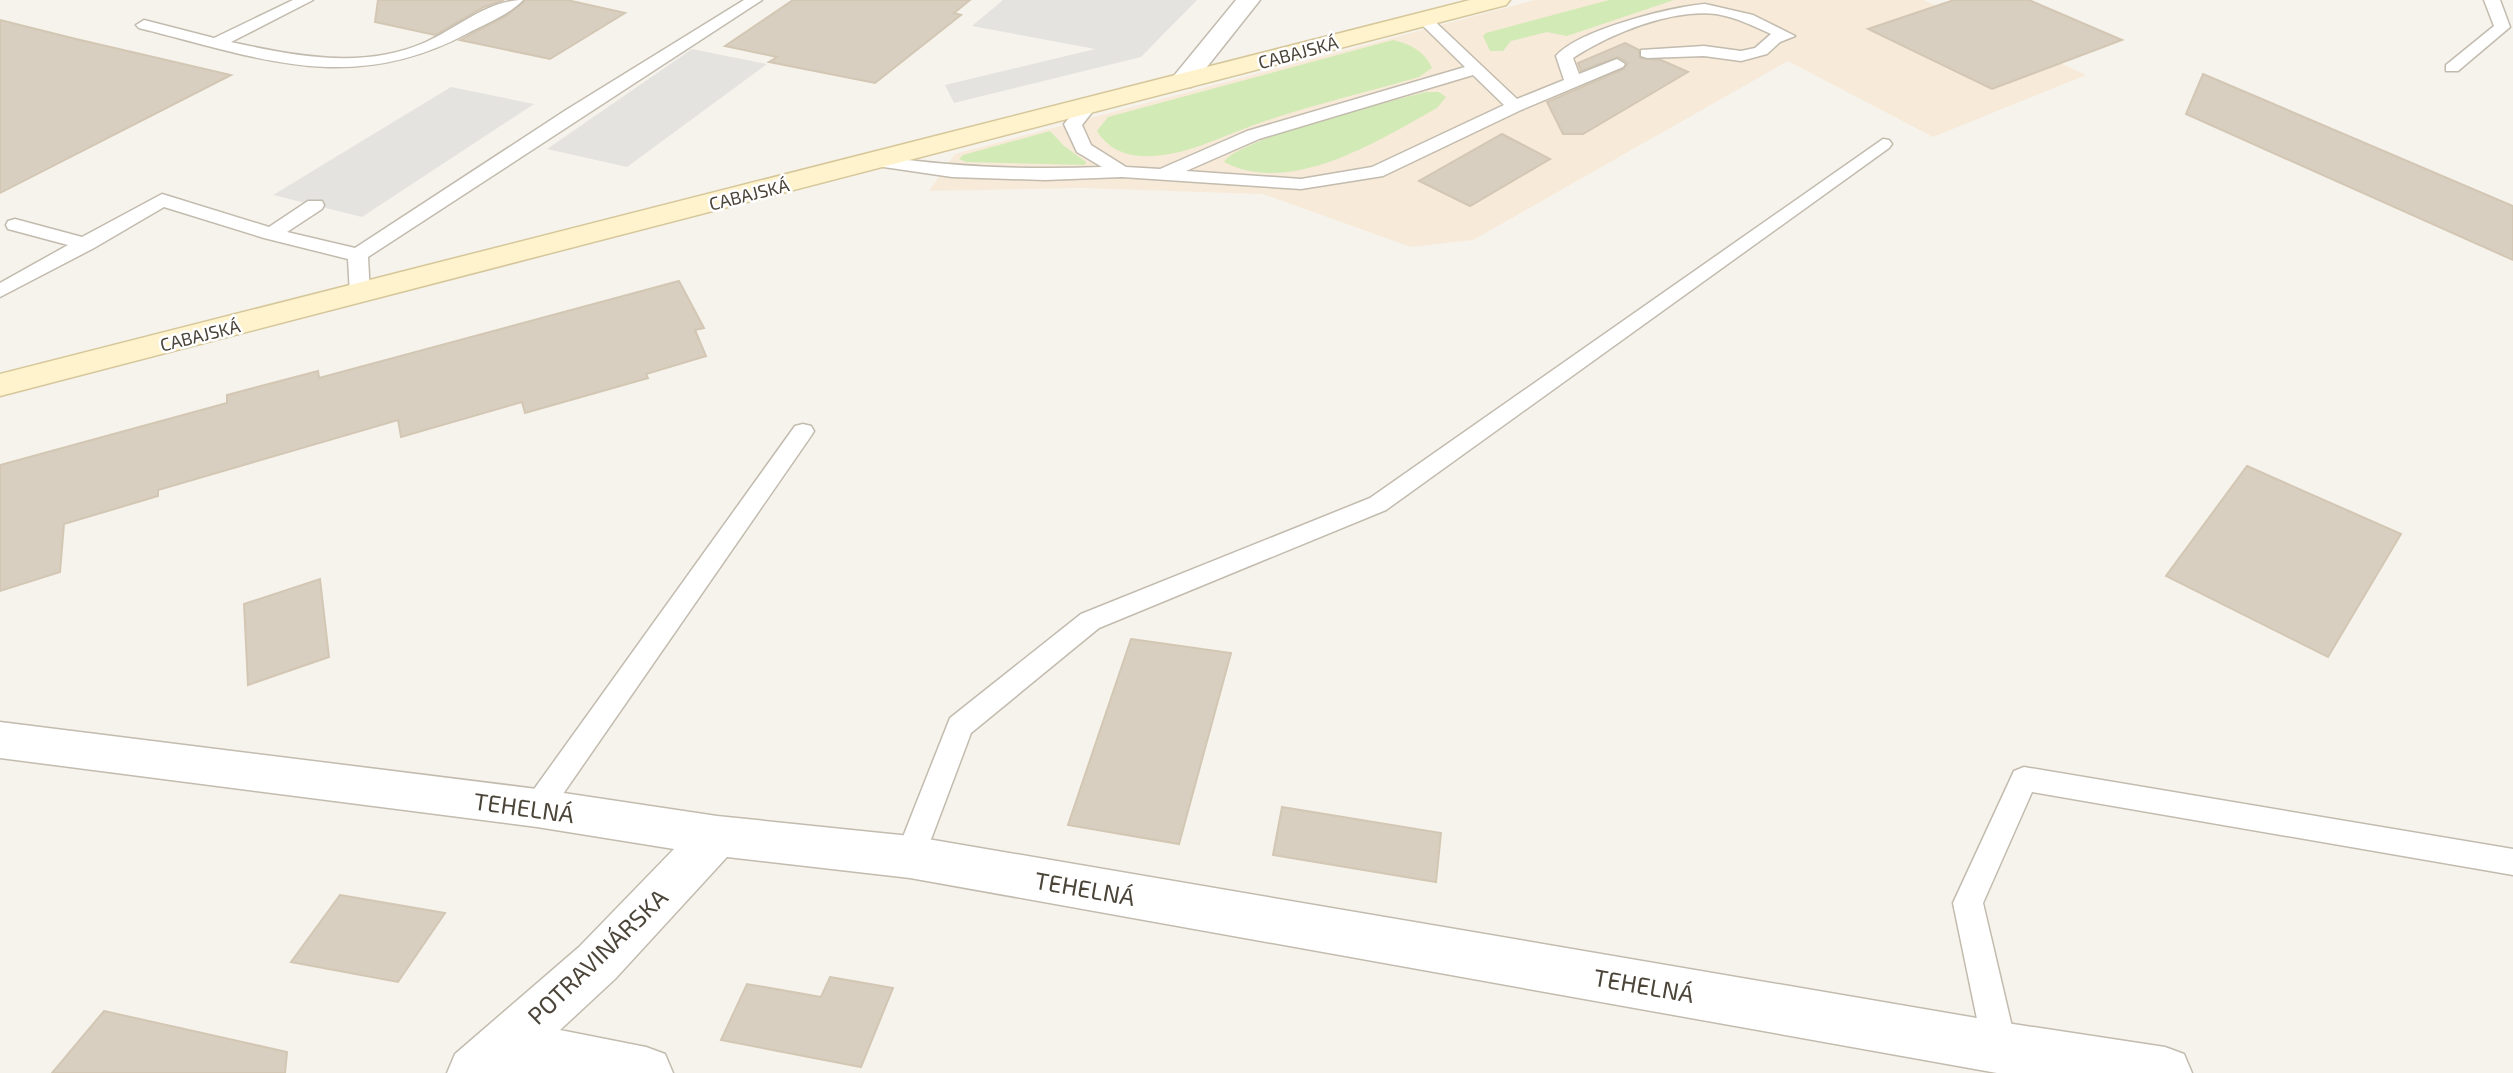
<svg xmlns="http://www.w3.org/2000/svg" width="2513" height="1073" viewBox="0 0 2513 1073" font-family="'Exo 2',sans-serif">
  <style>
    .commercial { fill: #f7ead8 }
    .green { fill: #d2eab5 }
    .parking { fill: #e5e3e0 }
    .building { fill: #d8cfc1; stroke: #d3c7b4; stroke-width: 2 }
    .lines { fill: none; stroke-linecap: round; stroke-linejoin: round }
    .lane-casing { stroke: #c2bbae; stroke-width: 3 }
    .street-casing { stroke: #c2bbae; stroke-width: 3 }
    .secondary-casing { stroke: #d6c79b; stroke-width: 3 }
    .lane { fill: #fff; fill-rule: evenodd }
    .street { fill: #fff; fill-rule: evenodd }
    .secondary { fill: #fff3cd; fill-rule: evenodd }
    .labels { text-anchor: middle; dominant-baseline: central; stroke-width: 5; stroke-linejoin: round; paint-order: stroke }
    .far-street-label { font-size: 18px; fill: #4b4439; stroke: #fff }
    .near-street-label { font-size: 24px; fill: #4b4439; stroke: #fff }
  </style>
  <rect width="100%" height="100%" fill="#f6f3ec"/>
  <path class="commercial" d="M1535 0H1924L2086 75 1933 137 1788 61 1473 240 1411 247 1263 194 1082 188 929 191 955 154Z"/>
  <path class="green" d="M1609 0H1674L1567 36 1547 32 1511 41 1503 51H1490L1483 36 1486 33Z
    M1393 40C1411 44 1424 51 1432 68L1419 77C1364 93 1307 106 1254 125 1217 138 1182 158 1141 156 1122 155 1107 147 1097 131L1108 117Z
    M1426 92H1439L1446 97 1437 108C1379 140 1292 197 1224 162 1236 139 1392 101 1426 92Z
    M1050 131 1064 146 1086 162 1085 165 966 162 959 159 963 155Z"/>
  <path class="parking" d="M1003 0H1197L1141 57 954 103 945 85 1095 49 972 26Z
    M692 49 767 64 627 167 547 149Z
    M451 87 534 104 362 217 273 195Z"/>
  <path class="building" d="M378 0H504L484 7 435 35 375 22Z
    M526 0H567L625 13 550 59 460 40 506 16Z
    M793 0H970L954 13 961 15 875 83 769 62 777 57 725 46Z
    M1954 0H2029L2122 40 1992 89 1868 29Z
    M0 20 76 39 231 75 0 193Z
    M1625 43 1639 50 1640 58 1661 60 1688 72 1583 134H1563L1547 102 1624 69 1628 63 1618 57 1581 71 1578 63Z
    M2203 74 2513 206V260L2186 114Z
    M1502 134 1550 159 1470 206 1419 181Z
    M679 281 704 328 695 330 706 356 646 374 648 378 525 413 522 402 401 437 398 420 158 490V496L64 524 60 572 0 591V465L227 403V395L318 371 319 378Z
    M2247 466 2401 534 2328 657 2166 576Z
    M320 579 329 657 248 685 244 604Z
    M1131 639 1231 653 1179 844 1068 825Z
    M1282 807 1441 833 1436 882 1273 855Z
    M340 895 445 913 398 982 291 962Z
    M830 977 893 988 861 1067 721 1040 747 984 821 997Z
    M104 1011 287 1052 285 1073H52Z"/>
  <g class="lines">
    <g class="lane-casing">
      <path id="lane" d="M293 0H313L231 42C295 56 363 70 426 42 457 28 488 0 523 0 510 14 485 24 468 33 351 96 259 58 139 28L136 25 144 20 214 38Z
        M744 0H762L368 257 370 294 367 298 360 300 350 294 348 259 264 238 164 207 94 248 0 297V283L68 245 8 229 6 225 8 221 15 219 82 237 162 194 269 227 308 201H322L324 205 322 209 287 232 355 248 566 110Z
        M2484 0H2500L2510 27 2458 71H2446V65L2494 26Z
        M1705 4 1753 15 1795 36 1780 42 1767 54 1741 61 1704 56 1647 58 1641 56V50L1704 46 1741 51 1755 48 1771 34C1754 26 1735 17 1716 14 1670 9 1610 34 1573 58L1579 74 1617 59 1625 64 1623 67 1521 110 1383 176 1301 189 1122 177 1045 180 952 177 877 166 868 161 877 156C952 167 1026 170 1102 167L1077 152 1064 124 1083 102 1089 101 1097 106 1082 125 1091 145 1126 167 1160 169 1247 131 1465 67 1419 22V16H1429L1517 99 1564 80 1556 56C1578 30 1670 7 1705 4ZM1473 75 1504 105 1372 167 1301 179 1186 171 1259 139Z
        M1883 139 1889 140 1892 144 1889 148 1386 510 1099 628 971 733 921 866 910 870 899 866 895 857 950 718 1081 614 1370 498Z
        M803 424 811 426 814 431 811 436 547 817 537 820 527 817 522 808 527 799 795 426Z
        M2024 767 2513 849V875L2032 792 1983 903 2017 1048 2012 1059 2000 1064 1988 1059 1983 1048 1953 903 2014 771Z"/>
    </g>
    <g class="street-casing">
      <path id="street" d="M1236 0H1260L1191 87H1173L1169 82 1173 77Z
        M0 722 537 789 717 816 910 836 2000 1022 2165 1047 2184 1054 2192 1073H1997L910 878 727 857 615 979 560 1030 646 1047 665 1054 673 1073H447L455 1054 579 947 674 849 537 827 0 758Z"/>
    </g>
    <g class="secondary-casing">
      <path id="secondary" d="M1470 0H1510L1506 5 0 396V374Z"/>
    </g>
    <use href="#lane" class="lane"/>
    <use href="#street" class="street"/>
    <use href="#secondary" class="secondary"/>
  </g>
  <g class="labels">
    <g class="far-street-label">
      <text transform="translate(1298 52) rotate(-15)">CABAJSKÁ</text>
      <text transform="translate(749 194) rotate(-14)">CABAJSKÁ</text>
      <text transform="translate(200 335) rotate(-14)">CABAJSKÁ</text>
    </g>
    <g class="near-street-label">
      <text transform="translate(524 807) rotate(8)">TEHELNÁ</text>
      <text transform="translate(1085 888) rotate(10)">TEHELNÁ</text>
      <text transform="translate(597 956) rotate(-44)">POTRAVINÁRSKA</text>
      <text transform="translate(1644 985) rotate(10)">TEHELNÁ</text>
    </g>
  </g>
</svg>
